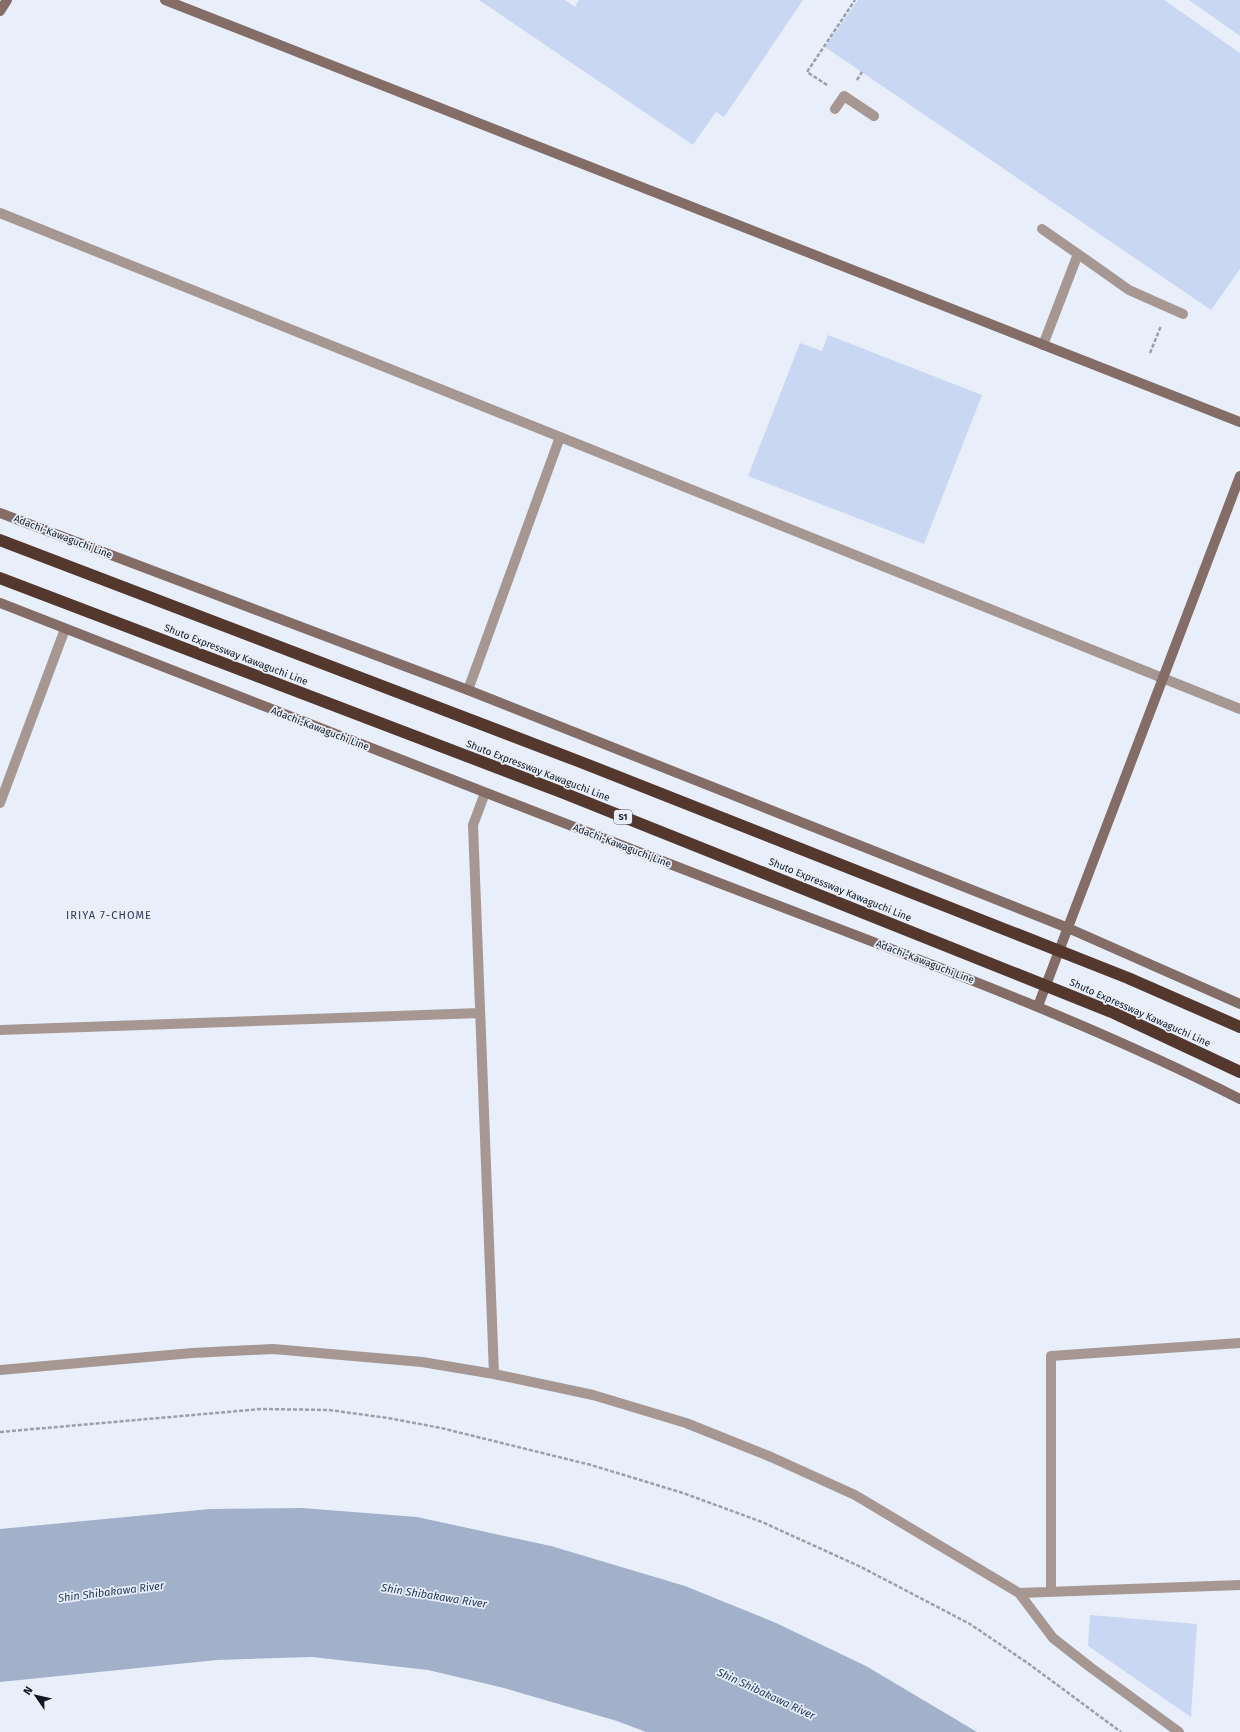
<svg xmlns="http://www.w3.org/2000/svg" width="1240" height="1732" viewBox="0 0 1240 1732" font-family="'Fira Sans',sans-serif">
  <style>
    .water { fill: #a2b0ca }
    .building { fill: #c9d7f2 }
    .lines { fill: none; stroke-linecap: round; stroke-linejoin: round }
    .path { stroke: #99a0ab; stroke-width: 2.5; stroke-dasharray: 4 2; stroke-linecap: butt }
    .lane { stroke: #a69792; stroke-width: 10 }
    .street { stroke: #a69792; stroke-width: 10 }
    .secondary { stroke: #836d66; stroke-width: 10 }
    .highway { stroke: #54382e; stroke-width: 12 }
    .labels { text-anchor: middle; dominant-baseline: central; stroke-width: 3.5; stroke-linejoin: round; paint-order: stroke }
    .shield { fill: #e8effb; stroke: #525863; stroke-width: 1 }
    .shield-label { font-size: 9px; font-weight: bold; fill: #121822 }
    .street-label { font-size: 10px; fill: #121822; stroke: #e8effb }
    .neighbourhood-label { font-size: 11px; letter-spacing: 1px; fill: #2e3b52; stroke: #e8effb }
    .water-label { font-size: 11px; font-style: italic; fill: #23375c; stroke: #e8effb }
  </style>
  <rect width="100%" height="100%" fill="#e8effb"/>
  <path class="water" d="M302 1508 417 1517 551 1546 685 1586 776 1623 866 1666 977 1732H646L617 1721 504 1688 428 1670 312 1657 217 1660 0 1682V1529L210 1509Z"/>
  <path class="building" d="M479 0H565L575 7 579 0H803L724 117 716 112 693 145Z
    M858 0H1164L1240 53V269L1211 310 825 47Z
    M1189 0H1240V36Z
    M828 335 982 395 924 544 748 476 800 343 822 351Z
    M1090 1615 1197 1624 1191 1717 1088 1646Z"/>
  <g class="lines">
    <path class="path" d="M857 80 862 72
      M827 85 807 72 855 0
      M1150 353 1161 326
      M0 1432 261 1409 329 1410 388 1418 441 1428 591 1465 683 1493 762 1522 861 1567 970 1624 1029 1664 1121 1732"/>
    <path class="lane" d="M835 109 844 96 874 116
      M1042 229 1078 254
      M1043 345 1078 254 1129 290 1183 314
      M0 803 65 629"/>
    <path class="street" d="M0 213 1240 709
      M468 690 560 437
      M485 793 473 825 494 1374
      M0 1030 480 1013
      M0 1370 192 1353 273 1349 422 1362 494 1374 593 1395 686 1423 771 1457 855 1495 1019 1593 1053 1638 1090 1667 1179 1732
      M1051 1592V1356L1240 1343
      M1019 1593 1240 1585"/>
    <path class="secondary" d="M165 0 1240 422
      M0 11 7 0
      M0 513 468 690 1068 928 1240 1004
      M0 603C234 694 467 786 701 876 882 946 1066 1011 1240 1099
      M1038 1006 1240 476"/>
    <path class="highway" d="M0 540 578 761 1128 978 1240 1027
      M0 578 561 792 1114 1013 1240 1072"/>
  </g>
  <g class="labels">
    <rect class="shield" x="614" y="810" width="18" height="14" rx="3"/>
    <g class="shield-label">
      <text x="623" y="817">S1</text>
    </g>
    <g class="street-label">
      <text transform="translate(63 537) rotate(21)">Adachi-Kawaguchi Line</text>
      <text transform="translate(236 655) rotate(21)">Shuto Expressway Kawaguchi Line</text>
      <text transform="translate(320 729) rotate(21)">Adachi-Kawaguchi Line</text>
      <text transform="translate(538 771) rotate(21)">Shuto Expressway Kawaguchi Line</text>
      <text transform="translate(622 846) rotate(21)">Adachi-Kawaguchi Line</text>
      <text transform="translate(840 890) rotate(22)">Shuto Expressway Kawaguchi Line</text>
      <text transform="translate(925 962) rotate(21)">Adachi-Kawaguchi Line</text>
      <text transform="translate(1140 1013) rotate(24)">Shuto Expressway Kawaguchi Line</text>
    </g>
    <g class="neighbourhood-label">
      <text x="109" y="915">IRIYA 7-CHOME</text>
    </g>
    <g class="water-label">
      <text transform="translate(111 1592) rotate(-7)">Shin Shibakawa River</text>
      <text transform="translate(434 1596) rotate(9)">Shin Shibakawa River</text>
      <text transform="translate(766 1694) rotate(25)">Shin Shibakawa River</text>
    </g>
  </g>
  <g transform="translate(36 1696) rotate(304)" stroke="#e8effb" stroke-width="3" paint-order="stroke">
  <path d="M0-3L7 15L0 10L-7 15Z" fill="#121822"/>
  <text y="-6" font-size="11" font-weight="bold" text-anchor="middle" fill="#121822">N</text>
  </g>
</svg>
